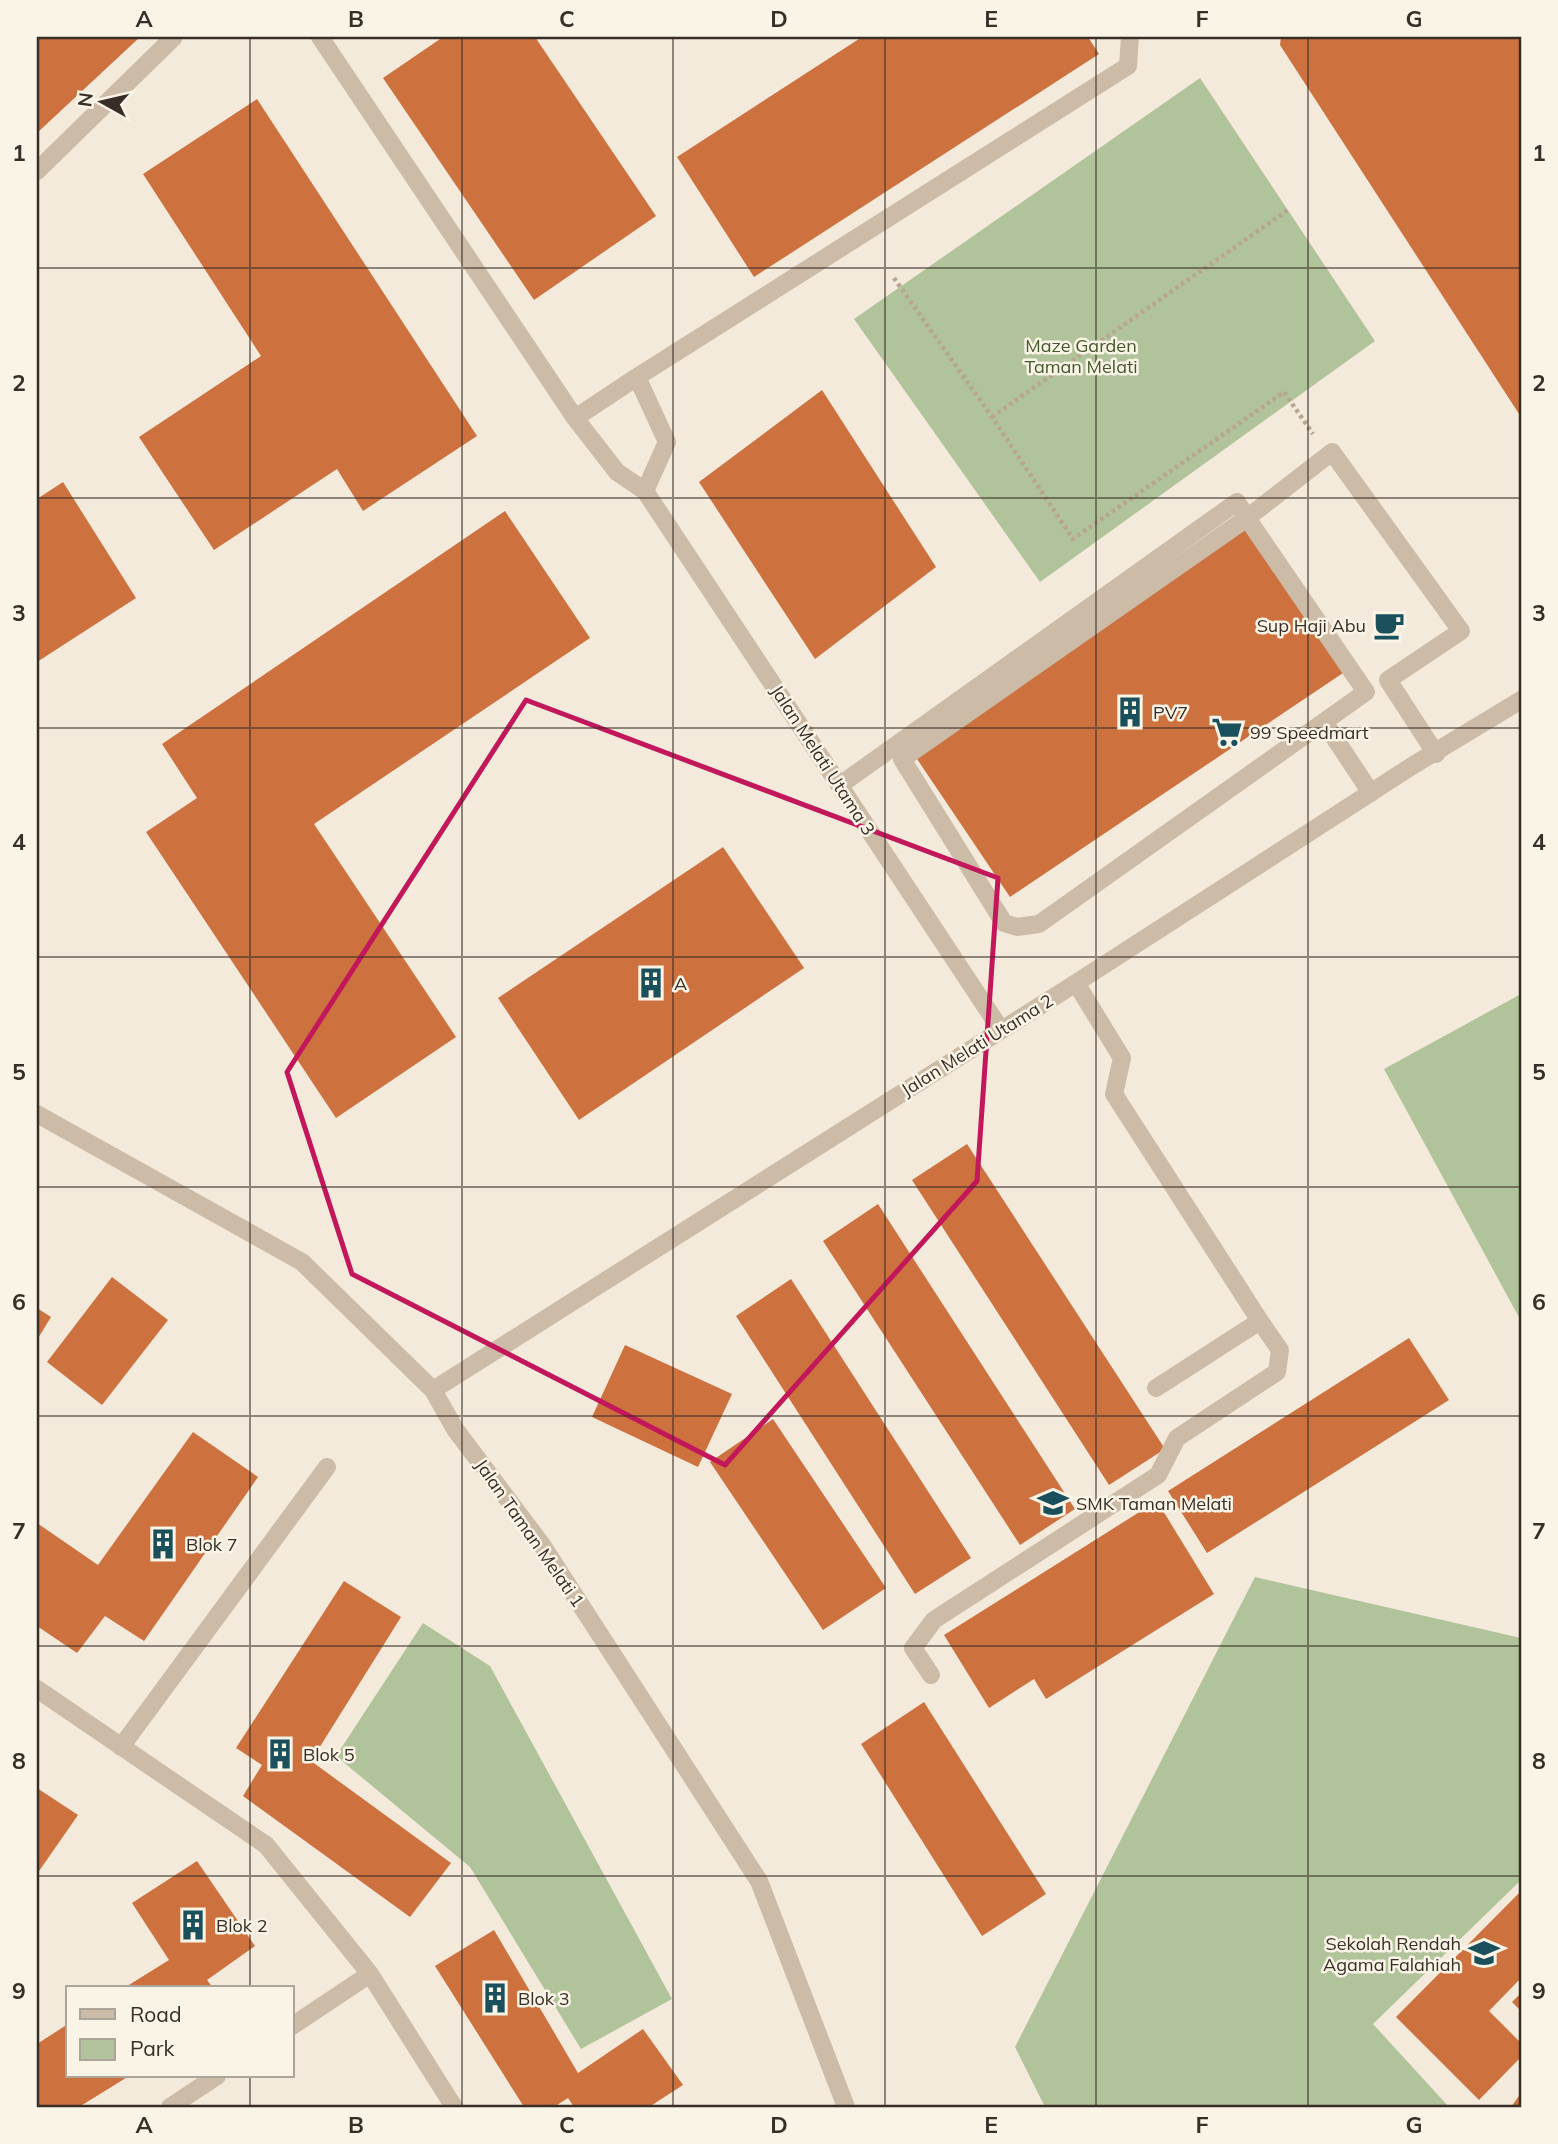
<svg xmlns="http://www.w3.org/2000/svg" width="1558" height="2144" viewBox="0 0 1558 2144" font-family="Mulish,sans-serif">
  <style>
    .green { fill: #b1c39a }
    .building { fill: #cd713f }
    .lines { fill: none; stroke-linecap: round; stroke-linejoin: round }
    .path { stroke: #b8a590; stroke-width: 4.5; stroke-dasharray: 3.5 3.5; stroke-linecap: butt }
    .minor { stroke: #ccbba6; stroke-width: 18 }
    .marked { fill: none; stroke: #c2185b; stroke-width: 5; stroke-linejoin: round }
    .grid { fill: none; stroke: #382e27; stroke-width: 2; stroke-opacity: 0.55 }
    .labels { text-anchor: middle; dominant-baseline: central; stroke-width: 5; stroke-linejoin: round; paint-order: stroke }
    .park-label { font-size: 18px; fill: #42572a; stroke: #faf4e7 }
    .poi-label { font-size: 18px; fill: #382e27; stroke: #faf4e7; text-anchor: start }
    .street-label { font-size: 18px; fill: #382e27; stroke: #faf4e7 }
    .neatline { fill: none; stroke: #382e27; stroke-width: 2.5 }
    .grid-label { font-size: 23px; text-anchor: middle; font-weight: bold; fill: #382e27 }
  </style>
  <rect width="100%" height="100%" fill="#f3eadb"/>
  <path class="green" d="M1200 78 1375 341 1040 582 854 319Z
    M1521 994V1321L1384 1069Z
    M1255 1577 1521 1638V1880L1373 2024 1449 2107H1374L1358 2105 1349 2107H1045L1015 2047Z
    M423 1623 490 1666 672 1999 581 2049 470 1867 336 1756Z"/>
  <path class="building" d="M37 37H140L37 133Z
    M443 37H535L656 216 534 300 383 78Z
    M862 37H1088L1099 54 754 277 677 157Z
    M1281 37H1521V417L1280 45Z
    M257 99 477 436 363 511 337 469 214 550 139 437 261 356 143 174Z
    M822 390 936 567 815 659 699 482Z
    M63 482 136 598 37 662V499Z
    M505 511 590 638 314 824 456 1037 336 1118 146 832 197 798 162 744Z
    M1250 526 1346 671 1010 897 913 753Z
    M723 847 804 968 579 1120 498 998Z
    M967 1144 1165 1449 1109 1485 912 1180Z
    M878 1204 1075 1509 1020 1545 823 1241Z
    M112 1277 168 1320 102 1405 47 1362Z
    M791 1279 971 1558 915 1594 736 1316Z
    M37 1308 51 1317 37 1340Z
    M1409 1338 1449 1400 1207 1553 1168 1491Z
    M625 1345 732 1394 698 1467 592 1417Z
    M773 1419 886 1588 823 1630 710 1462Z
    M193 1432 258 1477 144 1641 105 1616 77 1653 37 1626V1523L98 1565Z
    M1157 1501 1214 1594 1046 1699 1034 1679 989 1708 944 1635Z
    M344 1581 401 1617 311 1761 451 1863 410 1917 243 1796 262 1765 236 1748Z
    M924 1702 1046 1894 982 1936 861 1744Z
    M37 1788 78 1815 37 1874Z
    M197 1861 255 1946 207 1980 213 1988H124L169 1960 132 1903Z
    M1521 1891V1978L1489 2011 1521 2043V2057L1479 2100 1396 2017Z
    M494 1930 578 2073 643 2029 683 2085 649 2107H574L568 2098 554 2107H524L435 1966Z
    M1521 1993V2011L1512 2002Z
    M68 2024V2076H129L79 2107H37V2044Z
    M1521 2093V2107H1511Z"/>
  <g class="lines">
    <path class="path" d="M894 278 992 417 1073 539 1284 392 1313 434
      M992 417 1288 210"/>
    <path class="minor" d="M320 37 575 418 637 377 1128 66 1130 37
      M37 171 174 37
      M637 377 667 442 645 491
      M575 418 617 472 645 491 1001 1030
      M1324 722 1371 793
      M840 785 1237 502 1247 518 1366 692 1039 924 1017 927 1004 923 902 759 1247 518 1332 452 1461 631 1388 680 1436 754
      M1076 983 1122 1058 1114 1094 1260 1321 1156 1388
      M37 1114 302 1262 433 1390 455 1429 542 1545 759 1881 846 2107
      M433 1390 1076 983 1412 766 1521 700
      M931 1675 913 1648 934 1620 1158 1475 1177 1438 1277 1372 1280 1350 1260 1321
      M37 1689 266 1845 370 1974 454 2107
      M121 1747 327 1467
      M292 2026 370 1974
      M170 2107 217 2076"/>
  </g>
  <path class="marked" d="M526 700 998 878 977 1181 725 1465 352 1274 287 1072Z"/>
  <path class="grid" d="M250 37V1988M462 37V2107M673 37V2107M885 37V2107M1096 37V2107M1308 37V2107M37 268H1521M37 498H1521M37 728H1521M37 957H1521M37 1187H1521M37 1416H1521M37 1646H1521M37 1876H1521M250 2076V2107"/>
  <defs>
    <g id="cafe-bare" transform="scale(2.415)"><path d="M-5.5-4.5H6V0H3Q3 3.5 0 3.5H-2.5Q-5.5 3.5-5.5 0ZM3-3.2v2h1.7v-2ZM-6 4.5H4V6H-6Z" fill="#1a505b" stroke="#faf4e7" stroke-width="2.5" paint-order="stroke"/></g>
    <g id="building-bare" transform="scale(2.415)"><path d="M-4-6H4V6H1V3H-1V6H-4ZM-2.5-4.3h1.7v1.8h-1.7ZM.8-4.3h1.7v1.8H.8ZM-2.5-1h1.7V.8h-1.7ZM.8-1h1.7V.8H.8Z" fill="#1a505b" stroke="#faf4e7" stroke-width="2.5" paint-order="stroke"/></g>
    <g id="supermarket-bare" transform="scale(2.415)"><path d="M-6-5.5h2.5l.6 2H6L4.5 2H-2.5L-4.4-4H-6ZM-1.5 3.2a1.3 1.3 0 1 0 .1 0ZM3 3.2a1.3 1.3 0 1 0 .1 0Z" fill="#1a505b" stroke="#faf4e7" stroke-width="2.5" paint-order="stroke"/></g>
    <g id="school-bare" transform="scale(2.415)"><path d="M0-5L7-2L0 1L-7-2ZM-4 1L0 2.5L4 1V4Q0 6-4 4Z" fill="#1a505b" stroke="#faf4e7" stroke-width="2.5" paint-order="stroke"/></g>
  </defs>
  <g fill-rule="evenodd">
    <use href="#cafe-bare" x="1389" y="625"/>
    <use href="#building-bare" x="1130" y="712"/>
    <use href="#supermarket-bare" x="1227" y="732"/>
    <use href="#building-bare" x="651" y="983"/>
    <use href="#school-bare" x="1053" y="1503"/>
    <use href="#building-bare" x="163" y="1544"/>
    <use href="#building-bare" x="280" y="1754"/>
    <use href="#building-bare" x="193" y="1925"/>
    <use href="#school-bare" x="1484" y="1953"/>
    <use href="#building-bare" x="495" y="1998"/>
  </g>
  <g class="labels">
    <g class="park-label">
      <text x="1081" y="345">Maze Garden<tspan x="1081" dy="21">Taman Melati</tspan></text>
    </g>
    <g class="poi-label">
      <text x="1366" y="625" text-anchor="end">Sup Haji Abu</text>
      <text x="1153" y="712">PV7</text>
      <text x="1250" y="732">99 Speedmart</text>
      <text x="674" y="983">A</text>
      <text x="1076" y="1503">SMK Taman Melati</text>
      <text x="186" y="1544">Blok 7</text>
      <text x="303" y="1754">Blok 5</text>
      <text x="216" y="1925">Blok 2</text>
      <text x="1461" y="1943" text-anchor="end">Sekolah Rendah<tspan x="1461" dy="21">Agama Falahiah</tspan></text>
      <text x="518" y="1998">Blok 3</text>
    </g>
    <g class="street-label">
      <text transform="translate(823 760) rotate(57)">Jalan Melati Utama 3</text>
      <text transform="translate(977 1045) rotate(-32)">Jalan Melati Utama 2</text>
      <text transform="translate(530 1533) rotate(55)">Jalan Taman Melati 1</text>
    </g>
  </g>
  <rect width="1558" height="2144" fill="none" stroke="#faf4e7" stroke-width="77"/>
  <rect x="66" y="1986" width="228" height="91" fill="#faf4e7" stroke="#aca59a" stroke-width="2"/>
  <rect x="80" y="2009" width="35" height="10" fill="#ccbba6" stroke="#aca59a" stroke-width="2"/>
  <text x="130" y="2022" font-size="21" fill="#382e27">Road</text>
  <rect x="80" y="2039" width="35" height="21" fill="#b1c39a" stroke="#aca59a" stroke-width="2"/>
  <text x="130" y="2056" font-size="21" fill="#382e27">Park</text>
  <g transform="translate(102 102) rotate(278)" stroke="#faf4e7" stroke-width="5" paint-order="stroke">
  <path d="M0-5L12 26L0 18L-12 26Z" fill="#382e27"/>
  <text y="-10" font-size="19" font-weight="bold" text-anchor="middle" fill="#382e27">N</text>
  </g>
  <rect x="38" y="38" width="1482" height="2068" class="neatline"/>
  <g class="grid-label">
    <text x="144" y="27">A</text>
    <text x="356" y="27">B</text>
    <text x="567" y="27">C</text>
    <text x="779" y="27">D</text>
    <text x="991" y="27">E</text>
    <text x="1202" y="27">F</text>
    <text x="1414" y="27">G</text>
    <text x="19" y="161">1</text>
    <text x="1539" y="161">1</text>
    <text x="19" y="391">2</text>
    <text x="1539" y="391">2</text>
    <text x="19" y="621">3</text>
    <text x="1539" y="621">3</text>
    <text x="19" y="850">4</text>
    <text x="1539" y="850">4</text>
    <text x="19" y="1080">5</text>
    <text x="1539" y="1080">5</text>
    <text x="19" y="1310">6</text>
    <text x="1539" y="1310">6</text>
    <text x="19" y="1539">7</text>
    <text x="1539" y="1539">7</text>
    <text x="19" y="1769">8</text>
    <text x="1539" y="1769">8</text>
    <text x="19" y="1999">9</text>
    <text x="1539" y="1999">9</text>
    <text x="144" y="2133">A</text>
    <text x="356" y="2133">B</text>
    <text x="567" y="2133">C</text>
    <text x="779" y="2133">D</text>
    <text x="991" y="2133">E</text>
    <text x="1202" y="2133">F</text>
    <text x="1414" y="2133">G</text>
  </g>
</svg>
